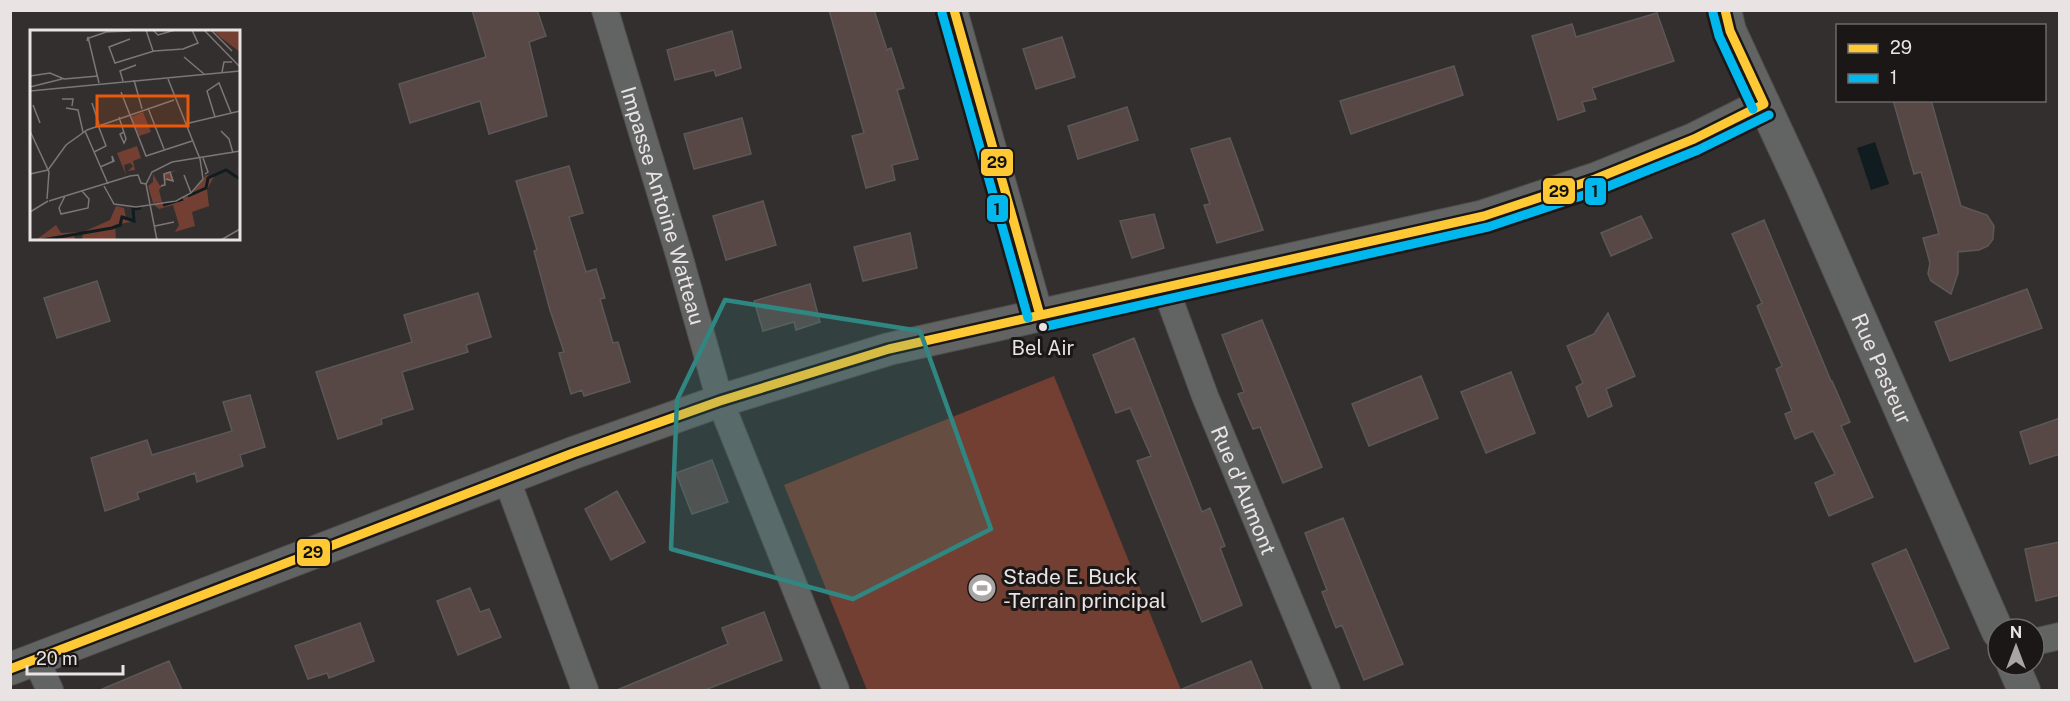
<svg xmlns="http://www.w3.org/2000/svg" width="2070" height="701" viewBox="0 0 2070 701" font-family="'Public Sans',sans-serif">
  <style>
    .green { fill: #723f32 }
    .water { fill: #101c1f }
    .building { fill: #574846; stroke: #5c5858; stroke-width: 1.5 }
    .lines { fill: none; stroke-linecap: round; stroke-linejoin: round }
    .minor-casing { stroke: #4f4d4d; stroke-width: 28 }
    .tertiary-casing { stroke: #4f4d4d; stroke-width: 34 }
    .minor { stroke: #626363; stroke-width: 26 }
    .tertiary { stroke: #626363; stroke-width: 32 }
    .bus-1-casing { stroke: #1a1716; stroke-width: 14 }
    .bus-2-casing { stroke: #1a1716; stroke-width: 14 }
    .bus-1 { stroke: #ffc936; stroke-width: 9 }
    .bus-2 { stroke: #00b8ed; stroke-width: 9 }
    .marked { fill: #308680; fill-opacity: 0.2; stroke: #308680; stroke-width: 4.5; stroke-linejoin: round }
    .bus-dot { fill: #e9e4e3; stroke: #1a1716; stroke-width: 2 }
    .labels { text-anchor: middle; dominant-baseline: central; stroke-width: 6; stroke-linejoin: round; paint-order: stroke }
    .bus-label { font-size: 20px; fill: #e9e4e3; stroke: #1a1716 }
    .street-label { font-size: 21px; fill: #e9e4e3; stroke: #1a1716 }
    .poi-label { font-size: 21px; fill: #e9e4e3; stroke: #1a1716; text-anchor: start }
    .inset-river { fill: none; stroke: #101c1f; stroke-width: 3 }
    .inset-road { fill: none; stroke: #7c7777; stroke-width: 1.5 }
    .view { fill: #e8590c; fill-opacity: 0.15; stroke: #e8590c; stroke-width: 3 }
    .inset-edge { fill: none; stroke: #e9e4e3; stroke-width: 3 }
    .line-badge { stroke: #1a1716; stroke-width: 2 }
    .pale-badge-label { font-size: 16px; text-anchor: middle; font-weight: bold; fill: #111 }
  </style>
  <rect width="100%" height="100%" fill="#332f2f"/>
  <path class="green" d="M1054 376 1181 690H867L784 485Z"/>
  <path class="water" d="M1875 142 1889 184 1871 190 1857 148Z"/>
  <path class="building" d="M472 10H537L546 36 529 42 547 116 489 134 480 101 410 123 399 84 486 57Z
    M829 10H874L887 50 891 48 904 88 897 90 918 159 892 165 895 180 866 188 852 136 864 133Z
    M1657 13 1674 61 1592 88 1596 99 1582 102 1585 111 1558 120 1532 36 1572 24 1576 37Z
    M732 31 741 68 716 76 714 70 675 80 667 50Z
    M1062 37 1075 77 1036 89 1023 49Z
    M1454 66 1463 95 1351 134 1340 101Z
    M1893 100H1931L1961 206 1987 215 1994 226 1993 239 1988 246 1979 250 1958 252V273L1951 294 1931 281 1928 274 1930 263 1923 238 1939 234 1921 172 1914 174Z
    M1127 107 1138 140 1078 159 1068 126Z
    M742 118 751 154 694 169 684 134Z
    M1230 138 1263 230 1217 243 1204 205 1210 204 1191 149Z
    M569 166 583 213 569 217 586 272 596 269 605 298 600 299 613 343 618 342 630 382 584 396 582 390 571 394 559 353 564 352 550 310 534 251 537 250 516 181Z
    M763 201 776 245 726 260 713 216Z
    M1154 214 1164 248 1132 258 1120 221Z
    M1641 216 1652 238 1611 256 1601 233Z
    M1764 220 1831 381H1832L1850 422 1841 426 1873 497 1829 516 1815 483 1835 474 1813 431 1795 439 1785 414 1792 411 1776 369 1782 366 1757 306 1762 303 1732 234Z
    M910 233 917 268 863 281 854 247Z
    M97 281 110 321 57 338 44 298Z
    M810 284 820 322 796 330 794 322 763 331 754 301Z
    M2027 289 2042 328 1950 361 1935 322Z
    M478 293 491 337 466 345 468 352 402 372 413 409 381 419 382 424 338 439 316 372 412 342 404 315Z
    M1608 313 1635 376 1606 389 1612 406 1588 417 1576 387 1583 383 1567 346 1594 334Z
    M1262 320 1322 467 1283 483 1260 427 1253 429 1238 394 1244 392 1222 335Z
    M1134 338 1202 512 1210 508 1218 528 1225 546 1220 548 1242 605 1202 622 1137 461 1151 456 1130 408 1116 413 1093 355Z
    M1511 372 1535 433 1486 453 1461 392Z
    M1421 376 1438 418 1369 446 1352 404Z
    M250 395 265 447 240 455 243 466 197 482 195 473 137 493 139 499 105 511 91 458 147 440 152 455 232 431 223 402Z
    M2060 418V454L2030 464 2020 432Z
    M712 460 728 502 692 514 676 473Z
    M617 491 645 542 611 560 585 509Z
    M1343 518 1403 664 1364 680 1342 625 1336 628 1322 592 1327 590 1305 533Z
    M2060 542V595L2036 601 2025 549Z
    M1906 549 1949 648 1915 662 1872 564Z
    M470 588 480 612 489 609 501 637 458 655 437 601Z
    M764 612 782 660 705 690H617L728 644 722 628Z
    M360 623 374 661 329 678 327 673 308 679 295 646Z
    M169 661 182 690H100Z
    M1251 661 1263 690H1183L1182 689Z"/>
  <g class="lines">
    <g class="minor-casing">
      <g id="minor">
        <path id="s1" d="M605 10 679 255 720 401 836 690"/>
        <path d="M954 10 1040 315"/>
        <path id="s2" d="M1165 287 1205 396 1327 690"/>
        <path d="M507 480 585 690"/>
        <path d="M2034 642 2060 636"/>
        <path d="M36 660 50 690"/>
      </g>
    </g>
    <g class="tertiary-casing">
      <g id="tertiary">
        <path id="s3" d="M1725 10 1730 31 1802 186 1998 632"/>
        <path d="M2013 665 2024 690"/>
        <path d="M10 669 573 453 720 401 889 349 1484 216 1595 179 1694 139 1764 104"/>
      </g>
    </g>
    <use href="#minor" class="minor"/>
    <use href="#tertiary" class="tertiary"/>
    <g class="bus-1-casing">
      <path id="bus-1" d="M954 10 1040 315
        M10 669 573 453 720 401 889 349 1484 216 1595 179 1694 139 1764 104 1730 31 1725 10"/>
    </g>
    <g class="bus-2-casing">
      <path id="bus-2" d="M942 13 1028 318
        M1713 13 1719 36 1753 109
        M1043 327 1488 227 1599 190 1698 150 1769 115"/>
    </g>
    <use href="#bus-1" class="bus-1"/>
    <use href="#bus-2" class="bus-2"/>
  </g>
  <path class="marked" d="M725 300 920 331 991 529 853 599 671 549 677 400Z"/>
  <defs>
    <g id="stadium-disc" transform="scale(1.5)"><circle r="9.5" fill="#a9a5a4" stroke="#1a1716"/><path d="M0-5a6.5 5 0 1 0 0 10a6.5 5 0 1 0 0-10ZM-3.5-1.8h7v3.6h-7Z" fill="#fff"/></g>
  </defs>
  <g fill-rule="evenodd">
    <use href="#stadium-disc" x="982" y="588"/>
  </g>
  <circle class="bus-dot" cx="1043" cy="327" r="5"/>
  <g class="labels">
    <g class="bus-label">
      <text x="1043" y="348">Bel Air</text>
    </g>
    <g class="street-label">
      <text stroke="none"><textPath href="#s1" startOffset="204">Impasse Antoine Watteau</textPath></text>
      <text stroke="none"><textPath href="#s3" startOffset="392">Rue Pasteur</textPath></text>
      <text stroke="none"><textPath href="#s2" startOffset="218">Rue d'Aumont</textPath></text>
    </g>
    <g class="poi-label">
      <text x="1003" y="576">Stade E. Buck<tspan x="1003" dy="24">-Terrain principal</tspan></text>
    </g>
  </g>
  <g transform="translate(30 30)">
    <rect width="210" height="210" fill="#332f2f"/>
    <path d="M183 0H209L210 22 190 7ZM113 82 121 102 109 106 101 87ZM107 116 111 128 103 131 105 140 98 141 103 136 100 133 94 135 96 145 87 123ZM147 140 141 143 144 152 136 150 135 152 129 160 132 172 123 173 118 156 123 152V144L130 156 134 153 133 144ZM176 145 184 147 177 159 179 176 162 182 165 196 145 202 149 195 143 175 129 179 124 175 160 166ZM86 176 94 178 96 188 103 190V183L105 191 85 195 86 210H52L53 202 80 190ZM26 195 31 203 52 202 44 204 45 210H6Z" fill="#723f32"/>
    <path class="inset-river" d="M158 166 176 158 178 148 196 140 210 149M133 175 153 169M12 210 82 198 90 195 92 187 104 191 103 179 111 178"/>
    <path class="inset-road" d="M116 0 123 21M123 0 128 5 145 0M174 0 210 37M181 0 202 21M75 2 101 1M59 8 82 0M100 9 79 17 85 33 124 21 153 19 168 13 162 0M57 11 58 7 69 53M154 27 174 44M192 42 194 32H202M0 46 20 43 34 49 68 46M104 50 112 79M93 51 90 41 106 35M0 57 32 49M0 61 210 41M91 62 116 126 162 111M32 69H43L42 76M62 73 69 94M3 75 10 93M36 78 48 80 53 102M118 78 134 119M89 87 96 109 94 113 90 104 94 102M185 87 177 61 189 53 201 83M155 94 210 81M0 101 19 142 17 169M55 101 78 154M191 101 199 109 203 123M64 122 76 116 68 95M173 128 178 142 175 144M70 137 84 131 82 126 83 132M18 140 36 115 57 100 144 70M0 144 18 140M154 145 161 163M116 154 122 142 142 132 210 121M116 154 127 210M74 156 84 174 106 177 146 171 161 163 173 149 170 129 138 49M131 156 135 155 134 144 140 142 143 151 136 149M35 166 29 178 31 184 58 178 59 169 52 161M19 171 100 146 108 145 111 153 116 154M0 182 18 171M125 196 144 192M191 210 210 199"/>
    <path class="view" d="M67 66H158V96H67Z"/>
    <rect width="210" height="210" class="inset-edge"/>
  </g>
  <g class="line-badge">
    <rect x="980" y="148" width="34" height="29" rx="6" fill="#ffc936"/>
    <rect x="1542" y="177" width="34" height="28" rx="6" fill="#ffc936"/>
    <rect x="1584" y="177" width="23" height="29" rx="6" fill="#00b8ed"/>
    <rect x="986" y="194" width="23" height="29" rx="6" fill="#00b8ed"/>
    <rect x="296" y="538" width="35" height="29" rx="6" fill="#ffc936"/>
  </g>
  <g class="pale-badge-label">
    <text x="997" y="168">29</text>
    <text x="1559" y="197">29</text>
    <text x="1595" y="197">1</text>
    <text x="997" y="215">1</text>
    <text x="313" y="558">29</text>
  </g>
  <rect width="2070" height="701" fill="none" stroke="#e9e4e3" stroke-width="24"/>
  <rect x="1836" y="24" width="210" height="78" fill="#1a1716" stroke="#6d6968" stroke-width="1.5"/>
  <rect x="1848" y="44" width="30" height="9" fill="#ffc936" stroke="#6d6968" stroke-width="1.5"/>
  <text x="1890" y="54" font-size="18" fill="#e9e4e3">29</text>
  <rect x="1848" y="74" width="30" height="9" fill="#00b8ed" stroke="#6d6968" stroke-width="1.5"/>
  <text x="1890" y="84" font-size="18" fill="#e9e4e3">1</text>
  <g transform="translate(2016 647)"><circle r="28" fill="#1a1716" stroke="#6d6968" stroke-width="1.5"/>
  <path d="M0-4.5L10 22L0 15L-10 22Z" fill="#a9a5a4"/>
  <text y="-9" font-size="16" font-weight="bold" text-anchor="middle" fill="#e9e4e3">N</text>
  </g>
  <path d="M27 665v9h96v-9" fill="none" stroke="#e9e4e3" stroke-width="3"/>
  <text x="36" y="665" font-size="18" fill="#e9e4e3" stroke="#1a1716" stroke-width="4.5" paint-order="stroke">20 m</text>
</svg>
